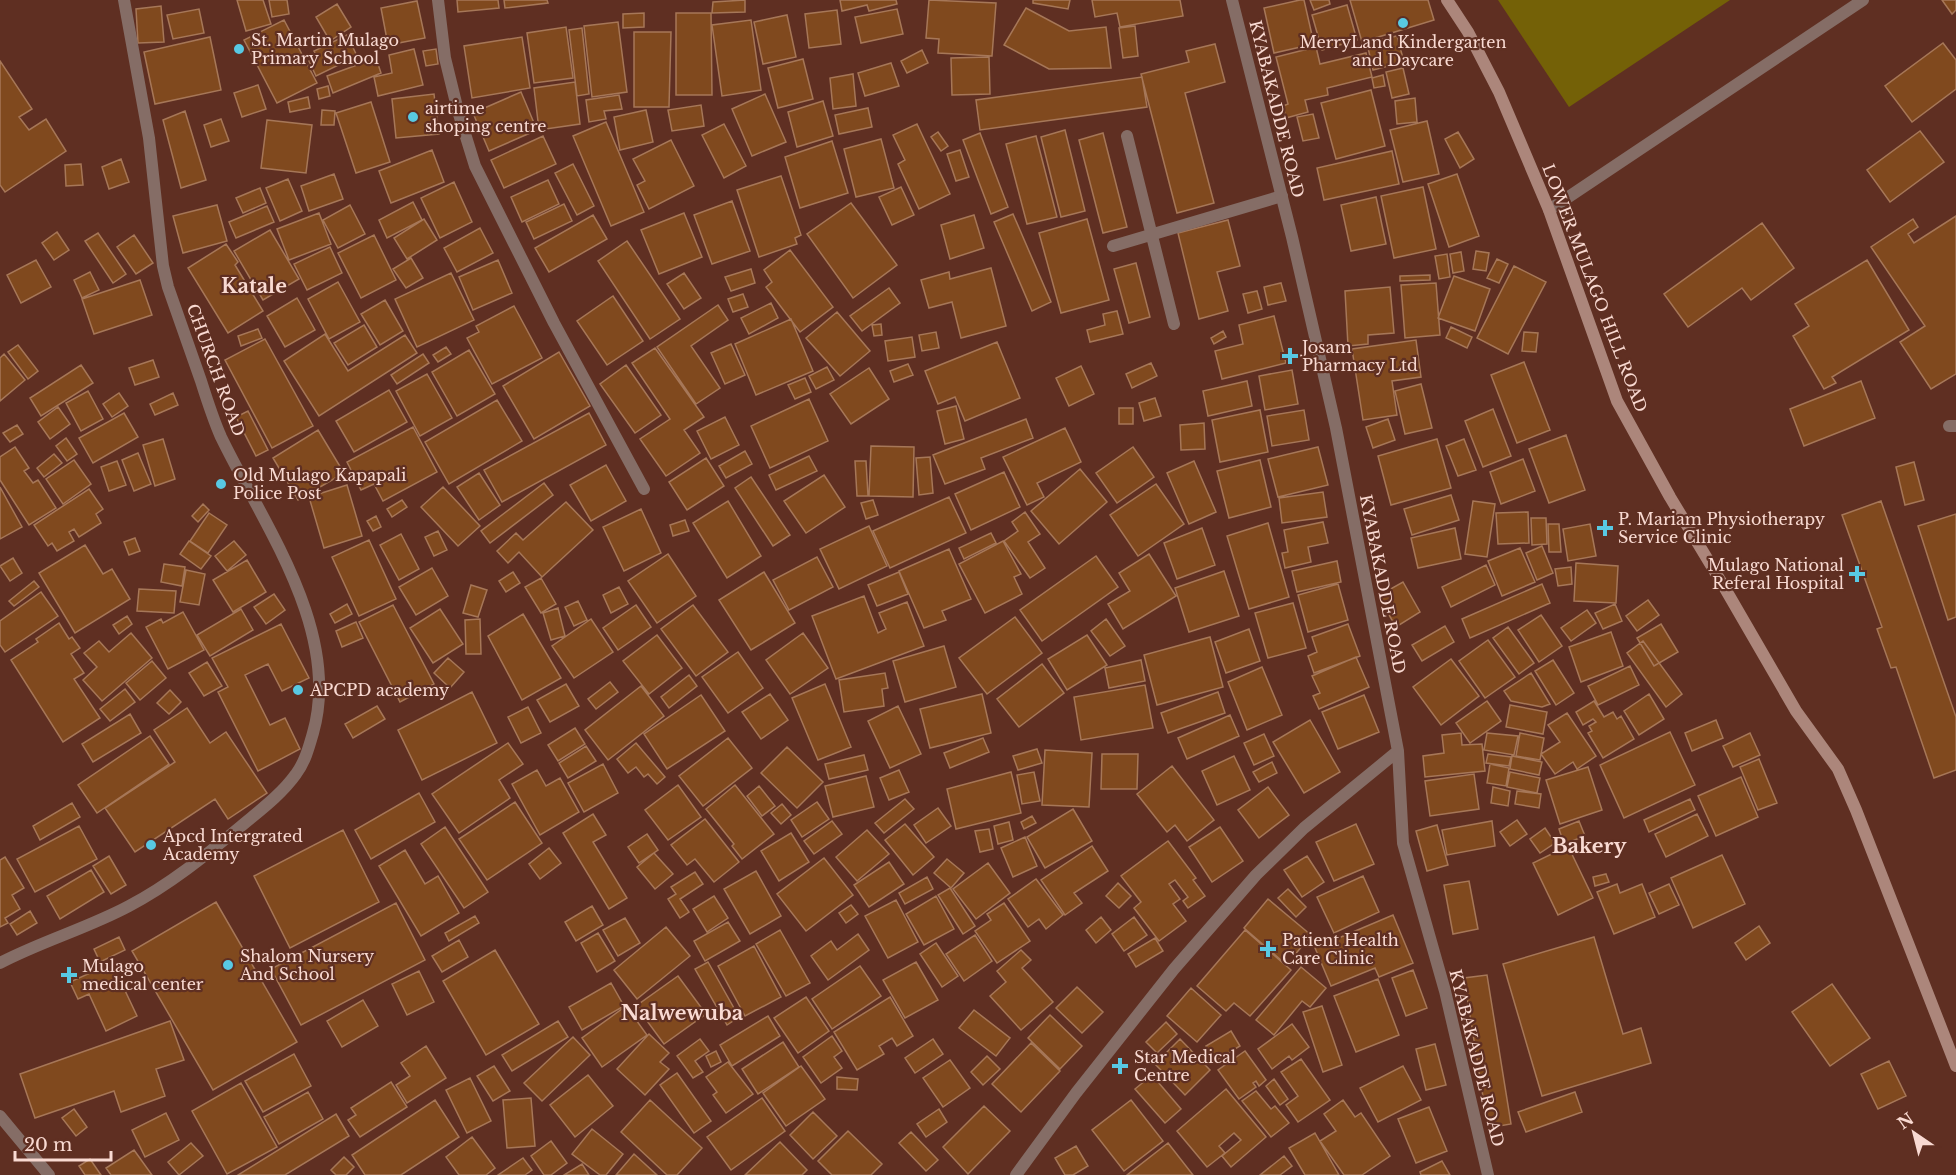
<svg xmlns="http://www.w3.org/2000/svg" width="1956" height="1175" viewBox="0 0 1956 1175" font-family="'Libre Baskerville',serif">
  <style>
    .green { fill: #746107 }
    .building { fill: #80491e; stroke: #a67758; stroke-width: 1.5 }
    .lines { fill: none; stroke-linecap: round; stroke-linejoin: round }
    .lane { stroke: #856d66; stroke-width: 12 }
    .street { stroke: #856d66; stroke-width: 12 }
    .secondary { stroke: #ac867b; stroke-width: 12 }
    .poi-dot { fill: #58c9e3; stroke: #5f2f22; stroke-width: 2 }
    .labels { text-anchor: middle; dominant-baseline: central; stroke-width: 4.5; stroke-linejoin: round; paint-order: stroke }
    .poi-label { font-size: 16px; fill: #f9dad2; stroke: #5f2f22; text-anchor: start }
    .street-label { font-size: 16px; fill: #f9dad2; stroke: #5f2f22 }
    .quarter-label { font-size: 20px; font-weight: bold; fill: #f9dad2; stroke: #5f2f22 }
  </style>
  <rect width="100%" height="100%" fill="#5f2f22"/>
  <path class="green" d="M1498 0H1730L1569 107Z"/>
  <path class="building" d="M237 0H263L271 24 246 31Z
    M269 0H287L289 14 272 17Z
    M457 0H498L499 8 458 12Z
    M504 0H547L548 3 505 8Z
    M745 0V12L712 13 713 2Z
    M840 0H896L897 4 869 11 867 5 842 11Z
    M929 0 996 3 992 56 938 53 939 39 926 38Z
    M1033 0H1070L1068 9 1033 3Z
    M1092 0H1180L1183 16 1120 27 1117 13 1095 17Z
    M1300 0H1304L1314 44 1274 53 1264 8Z
    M1310 0H1329L1330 4 1314 10Z
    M1350 0H1428L1434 20 1362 42Z
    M1942 0H1956V10L1952 14Z
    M417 1 425 38 388 45 381 8Z
    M337 4 351 27 330 41 316 17Z
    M1347 5 1357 40 1322 50 1312 15Z
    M161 6 164 42 138 43 136 9Z
    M1026 8 1069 31 1106 27 1111 68 1049 69 1004 45Z
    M199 9 204 33 173 39 167 15Z
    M897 9 903 34 861 43 855 17Z
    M837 10 841 44 809 48 805 14Z
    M644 13V27L623 28V14Z
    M676 13H711L712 95H676Z
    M787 15 796 57 763 64 754 22Z
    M284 20 317 83 277 103 244 40Z
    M751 20 761 90 722 96 712 25Z
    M618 22 627 92 592 97 584 26Z
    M1135 26 1138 56 1123 58 1119 28Z
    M566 27 573 78 534 83 527 33Z
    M582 28 589 94 577 96 569 30Z
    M634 32H671L669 107H634Z
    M347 35 357 56 316 76 309 61 317 57 314 51Z
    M1397 36 1404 62 1373 70 1367 43Z
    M210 37 221 90 155 104 144 52Z
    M522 37 530 88 472 98 464 46Z
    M1943 43 1956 60V89L1912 122 1885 86Z
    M1215 44 1225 82 1185 93 1214 203 1177 213 1141 74 1189 62 1186 51Z
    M1316 47 1320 64 1366 53 1372 77 1327 88 1328 95 1305 100 1308 112 1286 118 1283 106 1288 104 1276 57Z
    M414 49 423 85 378 96 374 77 392 73 389 55Z
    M436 49 438 64 426 66 423 51Z
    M922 50 928 63 907 73 901 61Z
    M989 57 990 94 952 95 951 58Z
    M376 58 381 73 333 93 327 76Z
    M803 59 813 99 778 108 768 68Z
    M0 61 32 109 19 117 29 130 46 119 66 151 5 192 0 185Z
    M891 63 899 86 865 96 858 73Z
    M1403 68 1409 94 1392 98 1386 72Z
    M853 74 856 106 833 109 830 78Z
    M1383 75 1385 86 1374 88 1372 78Z
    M1142 77 1147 107 980 130 976 100Z
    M575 82 580 124 539 130 534 88Z
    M258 85 266 109 242 117 234 93Z
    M328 86 330 96 319 99 317 89Z
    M1371 90 1385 146 1336 159 1321 103Z
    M521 92 537 130 489 151 473 113Z
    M434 94 439 134 396 138 392 99Z
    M765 94 786 142 752 156 732 109Z
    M619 95 622 109 604 111 606 119 589 122 586 100Z
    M308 97 310 108 290 112 288 102Z
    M1415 98 1417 122 1397 124 1395 101Z
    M823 101 833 136 797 147 788 112Z
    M371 102 390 162 356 173 336 113Z
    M701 105 704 126 672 131 668 110Z
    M868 108 872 127 839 134 835 115Z
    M322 110 335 111 334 125H321Z
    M646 110 653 142 620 150 614 117Z
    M185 111 206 180 181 188 163 120Z
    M1313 114 1319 138 1303 141 1297 117Z
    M221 119 229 141 211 147 204 125Z
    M267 120 312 125 306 173 261 168Z
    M1427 121 1439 174 1403 182 1390 130Z
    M606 122 644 212 611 226 573 136Z
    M724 124 746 166 724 178 702 135Z
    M917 124 950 194 919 209 898 164 905 160 893 135Z
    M1065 130 1085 211 1061 217 1041 137Z
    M1920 131 1944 162 1890 202 1867 170Z
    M938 132 948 146 941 151 931 137Z
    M1458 132 1474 159 1460 168 1445 139Z
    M980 133 1008 207 991 214 963 140Z
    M1103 133 1127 227 1103 233 1079 140Z
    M543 136 556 164 504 188 491 160Z
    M1036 136 1057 217 1027 224 1006 144Z
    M881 139 894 188 856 197 844 149Z
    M671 140 694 186 649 209 637 185 645 181 633 159Z
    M832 141 848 193 800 208 785 157Z
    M432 150 444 182 391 203 379 171Z
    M960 150 969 177 956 181 947 154Z
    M1392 151 1399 184 1324 200 1317 168Z
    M121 159 129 182 109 189 102 167Z
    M81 164 83 185 66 186 65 165Z
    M573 164 594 206 577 215 555 173Z
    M334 174 343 199 309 211 301 186Z
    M1457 174 1479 236 1449 247 1428 184Z
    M781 176 801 235 795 238 797 244 759 257 737 190Z
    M288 179 302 211 280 221 266 188Z
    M548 180 559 204 522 222 511 197Z
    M454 182 472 222 440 238 421 198Z
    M901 187 914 215 892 225 879 197Z
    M1423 187 1436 249 1394 258 1381 196Z
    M260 188 266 203 243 213 236 198Z
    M1376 197 1386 244 1351 251 1341 205Z
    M732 201 750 251 712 264 694 215Z
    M413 202 422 220 387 238 379 220Z
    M851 203 897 265 853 298 807 234Z
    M564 204 572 221 534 239 526 222Z
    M217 205 227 241 183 253 173 216Z
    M350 205 365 234 338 248 323 220Z
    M267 206 274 222 236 238 229 222Z
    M319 213 331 244 289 260 277 229Z
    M684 213 702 257 659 274 641 230Z
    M1013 214 1051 302 1032 311 994 222Z
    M593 215 607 239 549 272 535 248Z
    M974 215 984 248 950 259 941 225Z
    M1956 216V374L1931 389 1900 342 1925 326 1871 247 1913 219 1918 227 1908 234 1914 243Z
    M424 219 437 240 407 259 394 238Z
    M1087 219 1109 300 1061 313 1039 233Z
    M1228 220 1240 266 1217 272 1228 311 1199 319 1178 233Z
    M1762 223 1794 268 1751 300 1742 288 1688 327 1664 294Z
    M480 228 493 253 457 272 444 248Z
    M270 230 299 279 263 300 234 251Z
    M57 232 69 250 54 260 42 243Z
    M98 233 126 274 113 283 85 241Z
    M134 235 153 263 136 274 117 247Z
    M374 235 396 280 361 298 338 253Z
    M627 241 680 319 650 339 598 261Z
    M226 244 238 262 235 265 263 311 228 333 188 268Z
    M330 247 342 273 307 290 294 264Z
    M790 250 833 307 800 332 766 287 772 282 764 270Z
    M1476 251 1489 253 1486 271 1473 269Z
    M1461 252 1464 271 1453 273 1450 254Z
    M1447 254 1450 277 1439 279 1435 256Z
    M411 258 423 278 406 288 393 269Z
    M1497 259 1508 264 1499 283 1487 278Z
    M36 260 51 287 21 303 7 275Z
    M498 260 512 293 473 310 459 277Z
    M1867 260 1909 330 1832 377 1836 383 1824 389 1793 336 1809 326 1795 304Z
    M1136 263 1150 317 1129 323 1114 269Z
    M1514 266 1546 282 1508 354 1477 338Z
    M991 268 1006 326 961 338 952 302 929 308 921 280 949 272 950 279Z
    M751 269 755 283 731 291 725 277Z
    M90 272 99 290 82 298 74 280Z
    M451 273 474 320 417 347 395 299Z
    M684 273 701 298 684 309 667 284Z
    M1430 275V280L1400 281V276Z
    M1454 276 1490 289 1475 331 1438 318Z
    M140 280 152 315 94 334 82 299Z
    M338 282 360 322 329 339 308 299Z
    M1281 283 1286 301 1268 305 1264 287Z
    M1436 283 1440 335 1405 338 1401 285Z
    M1390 287 1394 333 1368 335V344L1348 346 1345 291Z
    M889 288 900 303 862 331 850 316Z
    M1257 291 1262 309 1248 313 1243 294Z
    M743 294 748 307 733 312 728 299Z
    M613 296 643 341 607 365 577 321Z
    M297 298 315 330 285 347 267 316Z
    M385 300 403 331 380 345 361 314Z
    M771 303 778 318 749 334 741 318Z
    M718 305 728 320 691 346 720 388 696 404 657 347Z
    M514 306 542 358 492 384 467 338 479 332 476 326Z
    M1117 311 1123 334 1090 342 1087 330 1105 325 1103 314Z
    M837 312 870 351 840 376 806 338Z
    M1274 316 1286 363 1222 379 1215 351 1243 344 1239 325Z
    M791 319 813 371 756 395 735 344Z
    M881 324 882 335 874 336 872 325Z
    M364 325 377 347 348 365 334 343Z
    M1451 327 1472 337 1467 348 1446 338Z
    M258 329 262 338 241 346 238 336Z
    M1223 331 1226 337 1214 344 1211 338Z
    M936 332 939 348 922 351 919 335Z
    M1524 332 1538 333 1536 352 1522 351Z
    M325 334 348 371 405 335 417 353 319 416 284 361Z
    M912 337 915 357 888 361 885 341Z
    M265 339 313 426 272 448 225 360Z
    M1416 340 1421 377 1392 381 1397 415 1363 420 1352 349Z
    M997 342 1020 398 965 421 955 397 938 404 925 371Z
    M731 344 745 375 725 384 711 353Z
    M18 345 38 371 28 379 8 352Z
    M446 347 451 354 438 362 433 355Z
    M655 348 704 417 684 430 700 453 666 476 640 439 670 419 632 363Z
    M469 350 495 394 457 416 432 372Z
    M559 352 590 406 534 439 503 386Z
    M4 354 25 380 0 401V358Z
    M423 354 429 363 397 384 391 375Z
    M153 360 159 377 135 385 129 368Z
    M1524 362 1550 430 1517 443 1491 375Z
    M1151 363 1157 376 1132 388 1126 374Z
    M908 364 913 375 894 382 890 371Z
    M81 365 93 383 41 416 30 398Z
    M626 365 661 415 635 433 600 384Z
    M1081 366 1094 394 1069 406 1056 378Z
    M827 367 834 380 816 389 809 376Z
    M869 368 889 399 851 424 830 394Z
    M1292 370 1298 404 1265 410 1259 376Z
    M427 374 452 418 420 436 396 391Z
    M805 378 811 392 795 399 788 385Z
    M1247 381 1252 406 1208 416 1203 391Z
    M1861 381 1875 418 1804 446 1790 409Z
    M1421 384 1432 428 1405 434 1395 391Z
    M389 390 407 422 354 452 336 421Z
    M88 391 103 419 81 431 66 403Z
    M119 393 128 406 112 417 103 404Z
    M173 393 178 405 155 415 150 404Z
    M1155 398 1161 416 1144 421 1139 403Z
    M809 399 828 441 770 468 751 426Z
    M497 400 522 441 449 484 425 442Z
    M956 406 964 439 945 444 937 411Z
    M58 407 70 424 50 439 38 422Z
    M1119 408H1133V424H1119Z
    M1493 409 1511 456 1483 467 1465 421Z
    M1260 410 1268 452 1220 462 1212 420Z
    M1304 410 1309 440 1272 446 1267 416Z
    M248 411 268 450 256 456 236 417Z
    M124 413 138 437 93 463 79 438Z
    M589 413 606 445 502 502 484 470Z
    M725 417 739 445 711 459 697 431Z
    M1026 419 1033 438 981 458 985 469 945 484 933 455Z
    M1388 419 1395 440 1373 448 1366 427Z
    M1204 423 1205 449 1181 450 1180 425Z
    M17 425 23 434 10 442 3 433Z
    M413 427 437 472 383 501 374 484 361 490 347 462Z
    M1065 428 1081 462 1037 483 1044 497 1027 505 1003 457Z
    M318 430 344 473 298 500 273 458Z
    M1566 435 1585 490 1549 503 1529 449Z
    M66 438 77 454 67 461 56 446Z
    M163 439 175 479 155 486 143 445Z
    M1437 439 1451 488 1391 505 1378 456Z
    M1464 439 1476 470 1458 476 1446 446Z
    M871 446 914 447 913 497 869 496Z
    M15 447 29 468 24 471 33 483 38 480 56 508 29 525 0 480V457Z
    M1133 447 1154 477 1117 503 1096 473Z
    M1318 447 1328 485 1278 497 1268 459Z
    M745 451 752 464 726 478 719 466Z
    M138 453 151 484 134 491 122 460Z
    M54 454 62 463 44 477 37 468Z
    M809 456 817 471 776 490 769 475Z
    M930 457 933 493 919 495 916 458Z
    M706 458 724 486 687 510 669 482Z
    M1523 459 1535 491 1501 504 1490 472Z
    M74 460 91 484 63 504 46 479Z
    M1260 460 1271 507 1229 518 1217 471Z
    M117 461 126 485 109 491 101 467Z
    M855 461H866L868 496H857Z
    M1194 461 1216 512 1189 524 1167 473Z
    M1914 462 1924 500 1905 505 1896 467Z
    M606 465 626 501 591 521 570 485Z
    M1080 469 1107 502 1059 544 1031 511Z
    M1004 472 1020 507 971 530 955 494Z
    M479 473 500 505 479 520 457 487Z
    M824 475 845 507 806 533 784 501Z
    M751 477 790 535 773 546 735 488Z
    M544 483 553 495 490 543 481 531Z
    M1156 484 1184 524 1138 556 1110 515Z
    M347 485 362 536 324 548 309 497Z
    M0 487 22 527 0 539Z
    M443 487 480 526 458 546 421 507Z
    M89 489 103 509 96 514 101 523 79 537 74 529 69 532 74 541 57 551 52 543 48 546 34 525Z
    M1323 492 1327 517 1282 523 1279 498Z
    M1451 495 1459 520 1412 535 1404 509Z
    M949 497 966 533 890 568 873 531Z
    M402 500 407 507 392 517 387 509Z
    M873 500 878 515 866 519 861 503Z
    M728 501 761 556 727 578 693 523Z
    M1473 501 1495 504 1487 557 1465 554Z
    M1881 501 1956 717V770L1934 778 1896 667 1891 668 1877 629 1882 627 1842 515Z
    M566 502 593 530 542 577 519 552 508 563 497 551 516 533 523 540Z
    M203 504 209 510 198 522 192 516Z
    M641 509 661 553 624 571 603 527Z
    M1025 512 1040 534 1028 542 1045 568 1030 578 1004 541 1018 531 1012 522Z
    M1528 512 1529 543 1498 544 1496 513Z
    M209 513 227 525 208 553 190 541Z
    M1956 514V617L1948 620 1918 526Z
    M376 516 381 527 373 531 367 521Z
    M1531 518H1546L1547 544 1532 545Z
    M685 520 689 531 673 536 670 525Z
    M1323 522 1328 543 1308 547 1311 562 1285 568 1282 553 1288 552 1284 530Z
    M1268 523 1289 597 1249 609 1227 536Z
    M1548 524H1559L1561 552H1549Z
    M1590 524 1596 556 1568 561 1563 529Z
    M869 526 887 566 839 589 820 549Z
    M1202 528 1215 565 1177 579 1164 543Z
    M1455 528 1461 559 1418 568 1411 538Z
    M438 531 447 550 434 556 425 537Z
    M991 533 996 543 964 559 959 548Z
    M401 534 419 569 399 580 380 545Z
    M135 538 140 551 129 555 124 542Z
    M369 540 396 599 359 616 332 557Z
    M189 541 211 556 201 569 180 554Z
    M234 541 246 555 227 571 215 556Z
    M1003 541 1021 574 1014 577 1022 594 985 613 959 564Z
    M85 545 103 574 112 569 130 599 75 633 39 573Z
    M1542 546 1553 573 1537 580 1526 553Z
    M1520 548 1535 582 1502 596 1488 561Z
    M949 549 971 599 942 611 946 620 924 628 899 571Z
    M668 554 696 596 657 623 628 581Z
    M1149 554 1176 596 1123 629 1108 604 1130 591 1119 573Z
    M1096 556 1118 587 1042 641 1020 610Z
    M817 557 833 587 789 610 773 580Z
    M13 558 22 573 10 581 0 566Z
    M247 560 266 592 233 612 213 580Z
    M1337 561 1341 582 1297 592 1292 571Z
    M1576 563 1618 566 1616 603 1574 601Z
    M164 564 185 567 182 586 161 582Z
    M1486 565 1495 585 1451 607 1442 587Z
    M1571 567 1572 584 1558 586 1555 569Z
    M432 568 448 596 416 615 399 587Z
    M186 570 205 574 199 605 180 602Z
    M1224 571 1239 616 1189 632 1175 588Z
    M513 572 520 583 506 592 499 581Z
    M764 572 795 623 751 650 719 600Z
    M899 572 908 594 877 606 868 585Z
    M541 578 556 604 541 613 525 587Z
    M34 581 39 587 14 606 9 601Z
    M1403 582 1420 612 1396 627 1378 596Z
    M1338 584 1348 620 1308 632 1298 595Z
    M1542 584 1550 603 1470 638 1462 619Z
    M471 585 487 590 478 617 463 613Z
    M619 587 628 604 611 613 603 595Z
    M139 589 176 591 174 613 137 611Z
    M41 592 58 616 5 652 0 645V621Z
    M274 594 285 610 266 624 254 607Z
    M864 596 878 633 886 629 879 613 907 602 924 646 836 679 812 616Z
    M1648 600 1659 615 1637 631 1626 616Z
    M578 601 587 620 574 626 565 607Z
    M1293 603 1306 648 1268 658 1255 613Z
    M347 604 352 614 335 623 330 614Z
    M1615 604 1622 621 1603 629 1595 613Z
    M393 605 434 684 400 702 359 622Z
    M636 605 651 627 618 650 603 628Z
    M693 605 728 652 696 676 661 629Z
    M558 608 565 636 551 640 543 613Z
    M241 609 253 630 210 656 197 635Z
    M440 609 463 644 433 663 410 628Z
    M1587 610 1596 623 1571 641 1561 628Z
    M183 612 204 650 168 669 146 627 161 619 163 623Z
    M523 614 561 678 522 700 488 636Z
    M1541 615 1562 646 1539 662 1518 630Z
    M127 616 132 624 119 634 113 625Z
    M1015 617 1042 653 987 694 959 658Z
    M480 619 481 654H466L465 620Z
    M591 619 613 652 574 678 552 646Z
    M1106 619 1125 646 1110 656 1091 631Z
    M356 622 363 638 342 647 336 631Z
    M59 623 69 639 72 637 80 648 71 654 84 673 74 679 100 718 63 742 11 660 38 642 36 639Z
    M281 624 309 678 282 691 268 664 245 675 270 725 285 718 300 749 258 771 218 692 228 687 212 658Z
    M1348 624 1360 656 1314 673 1308 656 1317 652 1312 637Z
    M1661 624 1678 652 1654 666 1637 638Z
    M1445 626 1454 642 1422 661 1412 645Z
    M1508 627 1534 663 1519 674 1493 638Z
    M1249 629 1260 661 1226 673 1215 642Z
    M1611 632 1623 666 1581 682 1569 647Z
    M131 633 152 658 102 701 83 680 97 667 84 653 99 641 109 652Z
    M803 633 828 668 790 694 766 660Z
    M657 635 682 668 649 694 623 661Z
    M1087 635 1107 665 1067 690 1048 659Z
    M1210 637 1223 687 1157 705 1144 655Z
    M1488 640 1515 677 1485 698 1459 661Z
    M1643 641 1682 694 1666 707 1627 653Z
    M944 646 956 687 905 702 893 661Z
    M738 652 763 688 728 713 702 677Z
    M1356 657 1369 687 1319 709 1313 696 1320 693 1312 676Z
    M448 658 464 672 450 688 434 673Z
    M1451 659 1479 696 1441 725 1413 687Z
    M1141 660 1145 681 1109 688 1105 668Z
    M1553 660 1574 693 1556 705 1535 671Z
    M152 661 166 678 140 700 126 683Z
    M207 662 222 686 204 696 189 673Z
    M1042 664 1064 693 1019 727 997 699Z
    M1630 666 1639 685 1598 705 1588 686Z
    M1262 667 1282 715 1247 730 1228 682Z
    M885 673 888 688 882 689 884 706 844 712 839 680Z
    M1531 673 1550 704 1542 707 1511 701 1504 691Z
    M689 675 697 686 669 708 661 697Z
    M610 682 618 692 596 709 588 699Z
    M566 684 579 706 550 722 537 700Z
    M825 684 851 747 818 760 792 698Z
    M1145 685 1153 728 1081 740 1074 697Z
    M641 686 664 716 608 760 585 730Z
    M125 689 135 702 110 721 100 709Z
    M170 690 181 702 169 714 157 703Z
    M472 692 497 743 422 780 398 730Z
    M1218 692 1225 713 1168 733 1161 713Z
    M770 694 788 720 761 739 742 712Z
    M982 694 991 733 930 748 920 709Z
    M1649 694 1664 719 1639 735 1624 711Z
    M701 695 725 731 667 769 644 734Z
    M1364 695 1379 732 1338 749 1322 712Z
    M1487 701 1501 721 1470 743 1456 723Z
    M1594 701 1604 717 1613 712 1617 719 1621 716 1634 739 1603 758 1588 733 1592 731 1589 726 1596 722 1593 719 1583 725 1576 712Z
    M1510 705 1547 712 1543 734 1506 727Z
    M377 706 385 719 353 738 345 724Z
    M898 706 921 754 890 768 868 721Z
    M528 707 541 733 521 743 508 717Z
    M187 708 210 743 226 732 267 793 228 819 215 799 135 852 105 808 175 762 154 730Z
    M1567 713 1596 756 1577 769 1573 762 1555 774 1541 754 1560 742 1548 725Z
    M130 714 141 733 93 762 82 744Z
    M1230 715 1239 736 1187 759 1178 738Z
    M1310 720 1340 772 1304 793 1273 742Z
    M1716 720 1723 738 1692 751 1685 733Z
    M575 728 585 744 558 761 548 745Z
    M1670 732 1695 785 1624 818 1600 765Z
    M1461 733 1462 745 1482 744 1485 771 1425 777 1423 756 1444 753 1442 735Z
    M1487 733 1518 736 1514 755 1484 750Z
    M1520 733 1544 738 1540 760 1516 756Z
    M1750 733 1760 755 1733 767 1723 746Z
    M1264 734 1274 756 1254 765 1244 743Z
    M150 736 169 764 97 813 78 785Z
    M728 738 752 768 703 806 679 776Z
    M983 738 989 752 950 768 944 753Z
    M508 743 523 764 499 780 510 798 459 833 432 794Z
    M636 743 665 777 657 784 648 774 644 777 636 767 628 773 617 759Z
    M586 746 596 761 568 778 559 763Z
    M787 747 823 782 797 808 761 773Z
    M1037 749 1042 763 1018 770 1013 756Z
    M1045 750 1092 753 1089 807 1042 805Z
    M1102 754H1138L1137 789H1101Z
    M1488 754 1511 757 1509 766 1486 763Z
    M864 755 868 770 829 779 825 764Z
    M1234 756 1250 790 1217 805 1202 771Z
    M1512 756 1542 762 1539 775 1510 769Z
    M1759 759 1777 803 1758 810 1740 767Z
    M1272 762 1277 773 1259 782 1253 772Z
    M603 764 618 793 584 812 568 783Z
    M1490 764 1509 768 1506 786 1487 783Z
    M1172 766 1214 820 1187 841 1175 825 1167 832 1137 794Z
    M1588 767 1602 810 1560 824 1546 780Z
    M537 770 546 786 560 778 579 812 540 835 512 784Z
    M899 770 909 792 889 800 880 778Z
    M1011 772 1021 813 956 829 947 789Z
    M1034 772 1040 801 1022 804 1017 775Z
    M1510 772 1540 778 1537 793 1507 787Z
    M1474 774 1479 809 1430 816 1425 781Z
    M866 776 874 807 833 817 825 786Z
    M1741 777 1758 817 1716 836 1698 796Z
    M678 785 701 817 668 840 645 810Z
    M735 785 774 834 742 859 732 846 734 844 706 809Z
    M759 786 775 806 762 816 747 796Z
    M1268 787 1289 815 1259 838 1238 810Z
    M1493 787 1510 791 1508 806 1491 803Z
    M1517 791 1541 794 1539 808 1515 804Z
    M419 793 435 822 371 859 355 830Z
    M905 799 914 809 884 833 875 823Z
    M1690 799 1695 810 1649 832 1644 820Z
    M515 802 542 843 487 880 459 839Z
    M817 802 829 819 802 837 791 820Z
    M72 803 80 817 40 840 33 826Z
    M782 804 791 815 781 824 771 813Z
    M938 808 951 826 926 843 914 825Z
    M1073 809 1092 841 1045 868 1027 837Z
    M593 814 606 835 593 842 627 898 609 909 563 833Z
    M1697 814 1708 836 1666 857 1655 834Z
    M1032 816 1036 823 1024 829 1021 822Z
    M705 819 739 862 714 882 695 859 687 865 671 845Z
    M1517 820 1527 834 1510 846 1500 832Z
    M832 821 842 834 814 854 804 841Z
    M1492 821 1495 846 1447 855 1442 830Z
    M1579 821 1585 836 1564 844 1559 829Z
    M1009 822 1013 840 998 844 994 826Z
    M905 824 934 857 913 875 885 840Z
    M1356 824 1374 864 1334 881 1316 842Z
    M1437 825 1448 865 1427 871 1416 831Z
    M79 826 97 859 35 892 17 859Z
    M445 827 488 892 464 908 421 844Z
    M1220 827 1243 861 1212 882 1189 847Z
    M1545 828 1555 843 1540 853 1530 839Z
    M989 829 993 849 980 852 975 831Z
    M343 830 379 902 290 948 254 876Z
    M867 830 889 854 857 881 836 857Z
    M791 833 809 862 779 881 761 851Z
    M647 834 658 850 639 863 628 847Z
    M1025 837 1037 866 1013 877 1001 848Z
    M1168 841 1196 878 1193 880 1205 896 1188 908 1183 901 1188 897 1175 880 1169 884 1180 899 1173 904 1186 921 1159 941 1134 908 1141 902 1121 876Z
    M1092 846 1108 871 1074 893 1082 903 1065 915 1041 880Z
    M1568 846 1593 898 1558 915 1533 863Z
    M549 848 561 863 540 879 529 864Z
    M405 850 425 884 438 876 459 913 421 936 379 866Z
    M654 853 673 874 655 889 637 867Z
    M1722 855 1745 904 1693 928 1671 878Z
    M109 856 126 885 111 894 93 866Z
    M1307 856 1324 882 1302 897 1284 870Z
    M5 857 24 888 12 895 20 909 5 918 8 923 0 927V860Z
    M824 858 853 895 806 931 777 894Z
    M947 859 964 873 951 888 934 873Z
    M889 862 904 884 869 907 854 885Z
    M988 863 1010 893 976 919 953 889Z
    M91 870 104 892 60 919 47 896Z
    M756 871 781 916 750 934 724 889Z
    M695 872 703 884 680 899 689 912 680 918 668 899 676 894 671 887Z
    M1606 874 1609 882 1595 886 1593 877Z
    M1363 876 1379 912 1334 933 1317 897Z
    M927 877 933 889 905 904 899 893Z
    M1036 879 1063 915 1046 929 1039 919 1028 927 1008 899Z
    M1469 881 1478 929 1453 934 1444 885Z
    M1118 883 1131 896 1119 908 1106 896Z
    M1617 884 1620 893 1642 884 1655 917 1614 934 1597 892Z
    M1669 884 1679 905 1659 914 1649 893Z
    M950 888 975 926 963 934 938 895Z
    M1288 889 1306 907 1296 917 1278 898Z
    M714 896 728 918 707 932 693 909Z
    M936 896 954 929 924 945 906 914Z
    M1268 899 1311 935 1294 956 1288 951 1281 960 1244 928Z
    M896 900 918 942 888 958 865 916Z
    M216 902 297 1042 213 1090 132 951Z
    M396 903 425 960 301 1025 271 969Z
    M1004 903 1030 941 997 963 975 931 991 920 987 914Z
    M851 905 858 914 846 923 839 913Z
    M592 906 603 925 576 941 565 922Z
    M30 911 37 923 17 935 10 924Z
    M1393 915 1413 963 1379 977 1375 968 1331 986 1315 948Z
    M475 916 479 923 449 941 445 933Z
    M1101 917 1111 930 1096 943 1086 930Z
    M1134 917 1147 935 1124 951 1112 934Z
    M625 918 640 943 618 956 603 930Z
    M728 922 740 941 705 961 694 941Z
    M1759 926 1770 943 1746 960 1735 943Z
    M666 927 690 956 637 999 614 970Z
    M780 930 810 983 786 996 756 944Z
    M1245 930 1291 970 1250 1016 1234 1003 1226 1011 1197 986Z
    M598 933 615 961 597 972 581 943Z
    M858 934 869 950 828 980 811 956 831 941 837 950Z
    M975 935 992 961 964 981 946 954Z
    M119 937 125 950 100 962 94 949Z
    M1594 937 1623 1034 1641 1028 1651 1063 1542 1096 1503 964Z
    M1155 938 1163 951 1136 967 1128 954Z
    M459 940 468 957 442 972 432 956Z
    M936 943 958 976 942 987 920 954Z
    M754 946 781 997 745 1016 718 966Z
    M495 950 539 1024 486 1055 443 981Z
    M1021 950 1031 960 1022 968 1053 1002 1021 1030 990 996 1006 982 997 971Z
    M708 962 739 1017 727 1025 695 969Z
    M916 962 938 1000 905 1018 883 980Z
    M112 963 137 1016 106 1031 89 994 78 999 70 982Z
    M860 966 881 996 832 1029 812 999Z
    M1301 967 1326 988 1310 1007 1302 1001 1274 1035 1256 1020Z
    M1413 970 1427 1008 1406 1016 1392 978Z
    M419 971 434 1002 407 1015 392 984Z
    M1487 975 1511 1124 1488 1128 1464 978Z
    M678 976 706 1014 664 1044 636 1006Z
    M1378 979 1399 1035 1356 1052 1334 996Z
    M611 983 624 1006 582 1030 569 1007Z
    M1832 984 1870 1038 1830 1066 1792 1012Z
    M1077 987 1103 1012 1082 1033 1056 1008Z
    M1191 988 1221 1015 1197 1042 1167 1016Z
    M806 997 829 1031 798 1053 774 1018Z
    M890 997 913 1036 897 1046 892 1038 879 1046 884 1054 857 1070 834 1032Z
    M363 1000 378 1026 342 1047 327 1021Z
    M626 1006 647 1035 602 1067 582 1038Z
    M1322 1006 1342 1065 1323 1072 1303 1012Z
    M974 1010 1010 1038 996 1056 959 1028Z
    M1050 1015 1082 1046 1060 1069 1028 1038Z
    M768 1016 780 1036 732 1066 720 1045Z
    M170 1021 184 1060 156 1069 165 1096 121 1112 114 1091 35 1118 20 1074Z
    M558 1021 568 1037 512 1071 502 1055Z
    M1166 1022 1177 1034 1157 1053 1146 1042Z
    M1292 1024 1309 1047 1292 1060 1289 1056 1272 1069 1258 1049Z
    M1231 1031 1240 1046 1215 1061 1206 1046Z
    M649 1034 669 1053 660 1062 669 1069 645 1095 617 1069Z
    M832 1036 842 1051 834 1057 842 1068 821 1083 803 1057Z
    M573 1037 590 1055 542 1101 524 1083Z
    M700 1039 709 1051 695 1061 703 1072 693 1078 677 1056Z
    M933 1039 943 1054 915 1073 905 1058Z
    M1180 1039 1210 1070 1185 1095 1155 1064Z
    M783 1042 799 1067 758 1094 742 1069Z
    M1031 1043 1060 1071 1021 1112 992 1084Z
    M1435 1044 1446 1085 1426 1090 1416 1049Z
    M426 1046 446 1078 407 1103 396 1085 410 1076 401 1063Z
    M716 1051 721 1062 711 1067 706 1056Z
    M1245 1051 1266 1080 1259 1086 1256 1081 1253 1083 1256 1087 1239 1099 1218 1070Z
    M294 1054 311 1086 263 1112 245 1081Z
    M987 1056 1000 1069 983 1085 971 1072Z
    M1301 1059 1330 1100 1298 1122 1286 1105 1298 1096 1281 1072Z
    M950 1060 970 1088 943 1107 923 1078Z
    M1889 1061 1906 1096 1878 1109 1861 1074Z
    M728 1062 753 1094 726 1113 713 1095 717 1092 706 1077Z
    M494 1066 510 1091 493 1101 477 1076Z
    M801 1066 825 1099 786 1126 763 1093Z
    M1403 1066 1421 1100 1378 1122 1360 1088Z
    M677 1073 711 1121 694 1133 660 1085Z
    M588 1075 613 1106 575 1137 550 1105Z
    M1152 1075 1181 1109 1165 1123 1135 1089Z
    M837 1077 858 1079 857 1090 837 1089Z
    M470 1078 491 1121 467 1133 446 1090Z
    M1274 1079 1288 1099 1280 1105 1266 1086Z
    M391 1082 407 1107 360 1137 348 1120 356 1115 351 1108Z
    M241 1083 277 1147 227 1174 192 1111Z
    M1226 1089 1266 1137 1231 1167 1222 1156 1241 1140 1234 1133 1219 1146 1225 1153 1207 1167 1177 1131Z
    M1256 1091 1271 1109 1275 1106 1289 1123 1271 1137 1242 1101Z
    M308 1092 323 1119 279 1144 264 1117Z
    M1575 1092 1582 1112 1526 1132 1518 1112Z
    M531 1098 535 1146 507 1148 503 1100Z
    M762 1098 785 1131 731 1170 707 1137Z
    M435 1100 459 1137 401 1175H365L352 1155Z
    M650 1100 702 1148 677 1175H667L621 1132Z
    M1131 1100 1163 1141 1124 1171 1092 1130Z
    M1343 1100 1355 1117 1361 1113 1390 1156 1362 1175H1344L1320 1141 1336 1131 1324 1114Z
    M984 1106 1010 1131 968 1174 943 1147Z
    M1429 1107 1447 1151 1416 1163 1398 1119Z
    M74 1109 87 1127 76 1136 62 1118Z
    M939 1109 947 1122 926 1137 917 1124Z
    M813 1112 837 1136 813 1159 790 1135Z
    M166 1113 179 1140 145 1157 132 1130Z
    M336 1114 349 1136 285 1175H238Z
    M592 1129 623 1154 606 1175H600L572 1154Z
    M848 1131 882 1164 871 1175H832L818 1161Z
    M911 1132 938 1160 926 1171 899 1143Z
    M1315 1133 1339 1175H1305L1289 1148Z
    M472 1137 495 1168 486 1175H459L446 1157Z
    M551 1141 567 1163 551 1175H544L531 1156Z
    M780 1142 807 1170 802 1175H745Z
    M191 1143 203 1156 179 1175 168 1162Z
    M1168 1143 1193 1175H1127Z
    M1076 1146 1088 1166 1073 1175H1065L1055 1158Z
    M134 1150 152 1175H111L106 1168Z
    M634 1154 657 1175H616Z
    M1284 1156 1292 1166 1280 1175H1260Z
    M344 1157 354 1167 346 1175H336L331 1170Z
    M523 1158 532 1170 525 1175H498Z
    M90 1159 101 1175H85L79 1166Z
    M1442 1161 1450 1175H1421L1420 1172Z
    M582 1164 589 1175H564Z"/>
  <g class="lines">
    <path class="lane" d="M1127 136 1174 324
      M1113 246 1282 196
      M1949 426H1956"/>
    <path class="street" d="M438 0 445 58 458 111 475 166 554 323 644 489
      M1232 0 1292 237 1336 428 1398 751 1403 843 1445 991 1488 1175
      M1549 210 1863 0
      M0 963C42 941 88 928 129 906 169 885 205 856 240 827 259 811 281 795 296 774 305 762 309 747 313 733 342 631 263 524 221 437 213 419 207 400 201 381 190 350 179 318 168 287L163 266 149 138 124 0
      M0 1116 49 1175
      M1016 1175 1076 1093 1174 969 1256 875 1304 828 1398 751"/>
    <path class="secondary" d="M1447 0 1468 32 1499 92 1549 210 1617 401 1670 497 1723 585 1796 711 1838 769 1856 810 1956 1066"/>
  </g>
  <g class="poi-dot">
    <circle cx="1403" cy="23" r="6"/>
    <circle cx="239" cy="49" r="6"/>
    <circle cx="413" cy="117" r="6"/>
    <path d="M1287 347h6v6h6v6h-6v6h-6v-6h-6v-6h6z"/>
    <circle cx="221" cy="484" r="6"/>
    <path d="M1602 519h6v6h6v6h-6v6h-6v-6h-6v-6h6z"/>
    <path d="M1854 565h6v6h6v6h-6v6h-6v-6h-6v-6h6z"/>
    <circle cx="298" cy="690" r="6"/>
    <circle cx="151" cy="845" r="6"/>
    <path d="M1265 940h6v6h6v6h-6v6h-6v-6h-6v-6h6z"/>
    <circle cx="228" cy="965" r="6"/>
    <path d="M66 966h6v6h6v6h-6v6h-6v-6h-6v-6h6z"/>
    <path d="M1117 1057h6v6h6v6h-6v6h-6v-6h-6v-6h6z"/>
  </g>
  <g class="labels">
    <g class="poi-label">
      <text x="251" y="40">St. Martin Mulago<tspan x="251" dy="18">Primary School</tspan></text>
      <text x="1403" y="42" text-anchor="middle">MerryLand Kindergarten<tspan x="1403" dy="18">and Daycare</tspan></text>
      <text x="425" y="108">airtime<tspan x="425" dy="18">shoping centre</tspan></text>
      <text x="1302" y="347">Josam<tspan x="1302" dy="18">Pharmacy Ltd</tspan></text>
      <text x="233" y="475">Old Mulago Kapapali<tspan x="233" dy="18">Police Post</tspan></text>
      <text x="1618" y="519">P. Mariam Physiotherapy<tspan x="1618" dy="18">Service Clinic</tspan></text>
      <text x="1844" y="565" text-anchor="end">Mulago National<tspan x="1844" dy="18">Referal Hospital</tspan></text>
      <text x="310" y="690">APCPD academy</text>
      <text x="163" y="836">Apcd Intergrated<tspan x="163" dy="18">Academy</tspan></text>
      <text x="1282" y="940">Patient Health<tspan x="1282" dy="18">Care Clinic</tspan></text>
      <text x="240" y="956">Shalom Nursery<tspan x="240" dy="18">And School</tspan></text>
      <text x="82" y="966">Mulago<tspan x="82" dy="18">medical center</tspan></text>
      <text x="1134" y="1057">Star Medical<tspan x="1134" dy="18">Centre</tspan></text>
    </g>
    <g class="street-label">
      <text transform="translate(1277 109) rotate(76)">KYABAKADDE ROAD</text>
      <text transform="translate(1595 288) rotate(69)">LOWER MULAGO HILL ROAD</text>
      <text transform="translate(216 370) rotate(70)">CHURCH ROAD</text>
      <text transform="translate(1383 584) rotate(79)">KYABAKADDE ROAD</text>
      <text transform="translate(1477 1058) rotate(76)">KYABAKADDE ROAD</text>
    </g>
    <g class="quarter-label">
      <text x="254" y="286">Katale</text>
      <text x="1589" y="846">Bakery</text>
      <text x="682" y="1013">Nalwewuba</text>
    </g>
  </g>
  <g transform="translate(1914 1133) rotate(325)" stroke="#5f2f22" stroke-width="4.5" paint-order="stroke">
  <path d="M0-4.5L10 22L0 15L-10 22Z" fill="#f9dad2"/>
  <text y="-9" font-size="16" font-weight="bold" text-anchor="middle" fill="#f9dad2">N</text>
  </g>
  <path d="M15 1151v9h96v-9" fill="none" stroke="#f9dad2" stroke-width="3"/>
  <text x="24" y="1151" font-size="18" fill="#f9dad2" stroke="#5f2f22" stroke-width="4.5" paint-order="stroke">20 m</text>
</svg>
